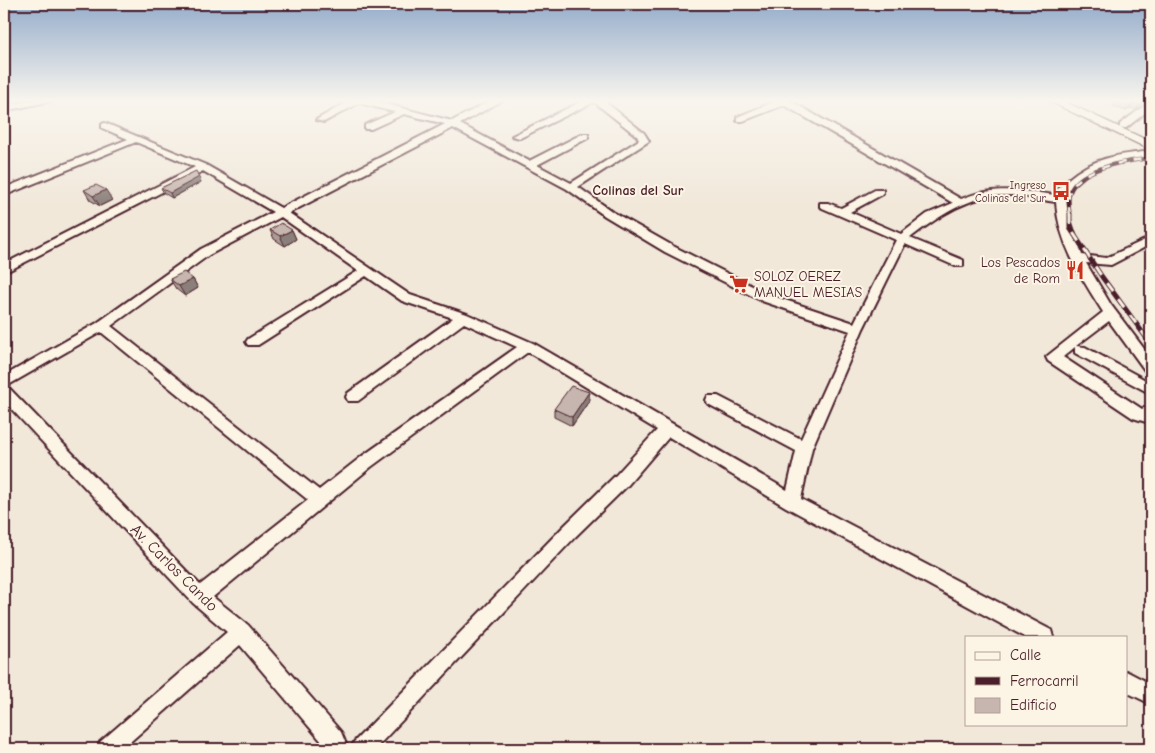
<svg xmlns="http://www.w3.org/2000/svg" width="1155" height="753" viewBox="0 0 1155 753" font-family="'Comic Neue',sans-serif">
  <style>
    .lines { fill: none; stroke-linecap: round; stroke-linejoin: round }
    .minor-casing { stroke: #4a1f2b; stroke-width: 4 }
    .major-casing { stroke: #4a1f2b; stroke-width: 3 }
    .minor { fill: #fcf5e5; fill-rule: evenodd }
    .major { fill: #fcf5e5; fill-rule: evenodd }
    .rail-far1-casing { stroke: #4a1f2b; stroke-width: 4 }
    .rail-casing { stroke: #4a1f2b; stroke-width: 5 }
    .rail-far1 { stroke: #fcf5e5; stroke-width: 2.5; stroke-dasharray: 8; stroke-linecap: butt }
    .rail { stroke: #fcf5e5; stroke-width: 3; stroke-dasharray: 10; stroke-linecap: butt }
    .wall { fill: #ab9d96; stroke: #4a1f2b }
    .shaded-wall { fill: #8b7f7a; stroke: #4a1f2b }
    .building { fill: #c7b6af; stroke: #4a1f2b }
    .labels { text-anchor: middle; dominant-baseline: central; stroke-width: 4; stroke-linejoin: round; paint-order: stroke }
    .far-poi-label { font-size: 11px; fill: #4a1f2b; stroke: #fcf5e5; text-anchor: end }
    .far-quarter-label { font-size: 14px; font-weight: bold; fill: #4a1f2b; stroke: #fcf5e5 }
    .poi-label { font-size: 14px; fill: #4a1f2b; stroke: #fcf5e5; text-anchor: end }
    .near-street-label { font-size: 16px; fill: #4a1f2b; stroke: #fcf5e5 }
  </style>
  <rect width="100%" height="100%" fill="#f1e8da"/>
  <filter id="ink" filterUnits="userSpaceOnUse"><feTurbulence type="fractalNoise" baseFrequency=".02" numOctaves="2"/><feDisplacementMap in="SourceGraphic" scale="10" xChannelSelector="R" yChannelSelector="G"/><feConvolveMatrix kernelMatrix="1 2 1 2 8 2 1 2 1" color-interpolation-filters="sRGB"/></filter>
  <g filter="url(#ink)">
    <g class="lines">
      <g class="minor-casing">
        <path id="minor" d="M35 100H56L4 111V105Z
          M351 100H370L452 121 492 100H503L460 124 529 161 582 134H588V138L537 165 571 183 639 140 637 136 594 102 520 138 512 136 584 100H603L644 133 649 141 578 187 613 212 673 246 770 295 854 323 896 240 820 207V203H828L841 208 875 190H883V194L850 212 901 234 927 214 953 203 784 105 743 121H737V117L778 100H789L961 199C995 185 1021 191 1056 195 1056 188 1062 185 1067 180 1094 157 1117 155 1151 151V157L1111 163 1090 171 1066 192 1068 214 1082 255 1106 258 1151 237V244L1111 265 1086 263 1111 305 1151 358V373L1146 372 1109 321 1076 346 1085 347 1151 383V394L1075 353V347L1063 357 1142 409 1151 404V420L1146 422 1133 418 1048 361 1046 357 1103 312C1082 279 1058 242 1056 202 1040 200 1023 195 1007 195 971 194 937 217 910 238L963 260V266H955L905 244 863 329 812 448 801 499 1051 630 1053 637H1025L786 507 669 437 628 485 575 537 375 749H351L354 742 563 527 616 475 657 430 528 352 371 467 213 597 248 625 341 732 348 749H328L240 645 122 749H97L100 742 227 632 193 603 4 401V376L97 323 201 249 273 212 203 171 4 273V264L195 167 136 142 8 194 4 195V188L128 139 102 128V124L105 123 206 165 281 208 445 124 404 114 371 129H365V125L395 112 359 103 324 122 316 120ZM453 128 567 189 605 216 665 252 762 301 850 331 801 439 718 396H708L706 400 708 404 796 451 787 490 533 343 467 314 410 295 289 213ZM281 217 358 271 248 339 246 342 248 345H258L366 276 402 301 453 318 348 393 346 397 348 401H358L464 323 517 347 361 457 319 490 111 326 209 255ZM101 332 308 500 200 585 9 388 5 387Z
          M1151 101V108L1126 128H1120V124Z
          M1126 671 1151 684V704L1126 692Z"/>
      </g>
      <g class="major-casing">
        <path id="major" d="M1047 100H1061L1151 142V150Z"/>
      </g>
      <use href="#minor" class="minor"/>
      <use href="#major" class="major"/>
      <g class="rail-far1-casing">
        <path id="rail-far1" d="M1070 215C1069 209 1068 201 1069 195 1076 167 1128 161 1151 158"/>
      </g>
      <g class="rail-casing">
        <path id="rail" d="M1070 214V228L1102 277 1151 344"/>
      </g>
      <use href="#rail-far1" class="rail-far1"/>
      <use href="#rail" class="rail"/>
    </g>
    <path class="wall" d="M1151 100 1136 110 1131 108 1126 111 1113 106 1116 102Z
      M1151 108V120L1147 119 1150 115 1147 114Z
      M196 171 201 182 172 198 164 193 161 188Z
      M84 190 112 200 100 206 90 200Z
      M270 230H292L296 239 285 246 274 239Z
      M170 279H193L198 288 185 296 176 289Z
      M589 401 572 426 554 417V409Z"/>
    <path class="shaded-wall" d="M1147 100H1151L1136 110 1139 105Z
      M1134 103 1131 108 1126 111 1130 106Z
      M199 177 201 182 172 198 170 193Z
      M106 190 112 200 100 206 93 196Z
      M292 230 296 239 285 246 280 236Z
      M193 279 198 288 185 296 179 286Z
      M589 392V401L572 426V417Z
      M276 744 284 748 285 749H281Z"/>
    <path class="building" d="M1119 100H1147L1139 105 1134 103 1130 106 1116 102Z
      M196 171 199 177 170 193 161 188Z
      M96 185 106 190 93 196 84 190Z
      M281 223 292 230 280 236 270 230Z
      M184 272 193 279 179 286 170 279Z
      M571 386 589 392 572 417 554 409Z
      M276 744 281 749H271Z"/>
  </g>
  <linearGradient id="sky" x2="0" y2="1"><stop stop-color="#94acca"/><stop offset="0.49" stop-color="#f9f5ee"/><stop offset="1" stop-color="#f9f5ee" stop-opacity="0"/></linearGradient>
  <rect width="1155" height="206" fill="url(#sky)"/>
  <defs>
    <g id="bus-bare" transform="scale(1.5)"><path d="M-5-6H5V4H4V6H2V4H-2V6H-4V4H-5ZM-3.5-4V0h7V-4ZM-3.5 1.2v1.5H-2V1.2ZM2 1.2v1.5H3.5V1.2Z" fill="#c8321e" stroke="#fcf5e5" stroke-width="2.5" paint-order="stroke"/></g>
    <g id="restaurant-bare" transform="scale(1.5)"><path d="M-5-6h1v4h1v-4h1v4h1v-4h1v5L-1.5 .5V6h-2V.5L-5-1ZM5-6V6H3V1.5H1.5Q1.5-4 5-6Z" fill="#c8321e" stroke="#fcf5e5" stroke-width="2.5" paint-order="stroke"/></g>
    <g id="supermarket-bare" transform="scale(1.5)"><path d="M-6-5.5h2.5l.6 2H6L4.5 2H-2.5L-4.4-4H-6ZM-1.5 3.2a1.3 1.3 0 1 0 .1 0ZM3 3.2a1.3 1.3 0 1 0 .1 0Z" fill="#c8321e" stroke="#fcf5e5" stroke-width="2.5" paint-order="stroke"/></g>
  </defs>
  <g fill-rule="evenodd">
    <use href="#bus-bare" x="1061" y="191"/>
    <use href="#restaurant-bare" x="1075" y="270"/>
    <use href="#supermarket-bare" x="739" y="284"/>
  </g>
  <g class="labels">
    <g class="far-poi-label">
      <text x="1046" y="185">Ingreso<tspan x="1046" dy="13">Colinas del Sur</tspan></text>
    </g>
    <g class="far-quarter-label">
      <text x="638" y="190">Colinas del Sur</text>
    </g>
    <g class="poi-label">
      <text x="1060" y="262">Los Pescados<tspan x="1060" dy="16">de Rom</tspan></text>
      <text x="754" y="276" text-anchor="start">SOLOZ OEREZ<tspan x="754" dy="16">MANUEL MESIAS</tspan></text>
    </g>
    <g class="near-street-label">
      <text transform="translate(174 568) rotate(45)">Av. Carlos Cando</text>
    </g>
  </g>
  <rect width="1155" height="753" fill="none" stroke="#fcf5e5" stroke-width="20"/>
  <rect x="10" y="10" width="1135" height="733" fill="none" stroke="#4a1f2b" stroke-width="2" filter="url(#ink)"/>
  <rect x="965" y="636" width="162" height="90" fill="#fcf5e5" stroke="#b59f9b"/>
  <rect x="975" y="652" width="25" height="8" fill="#fcf5e5" stroke="#b59f9b"/>
  <text x="1010" y="660" font-size="15" fill="#4a1f2b">Calle</text>
  <rect x="975" y="677" width="25" height="8" fill="#4a1f2b" stroke="#b59f9b"/>
  <text x="1010" y="686" font-size="15" fill="#4a1f2b">Ferrocarril</text>
  <rect x="975" y="698" width="25" height="15" fill="#c7b6af" stroke="#b59f9b"/>
  <text x="1010" y="710" font-size="15" fill="#4a1f2b">Edificio</text>
</svg>
